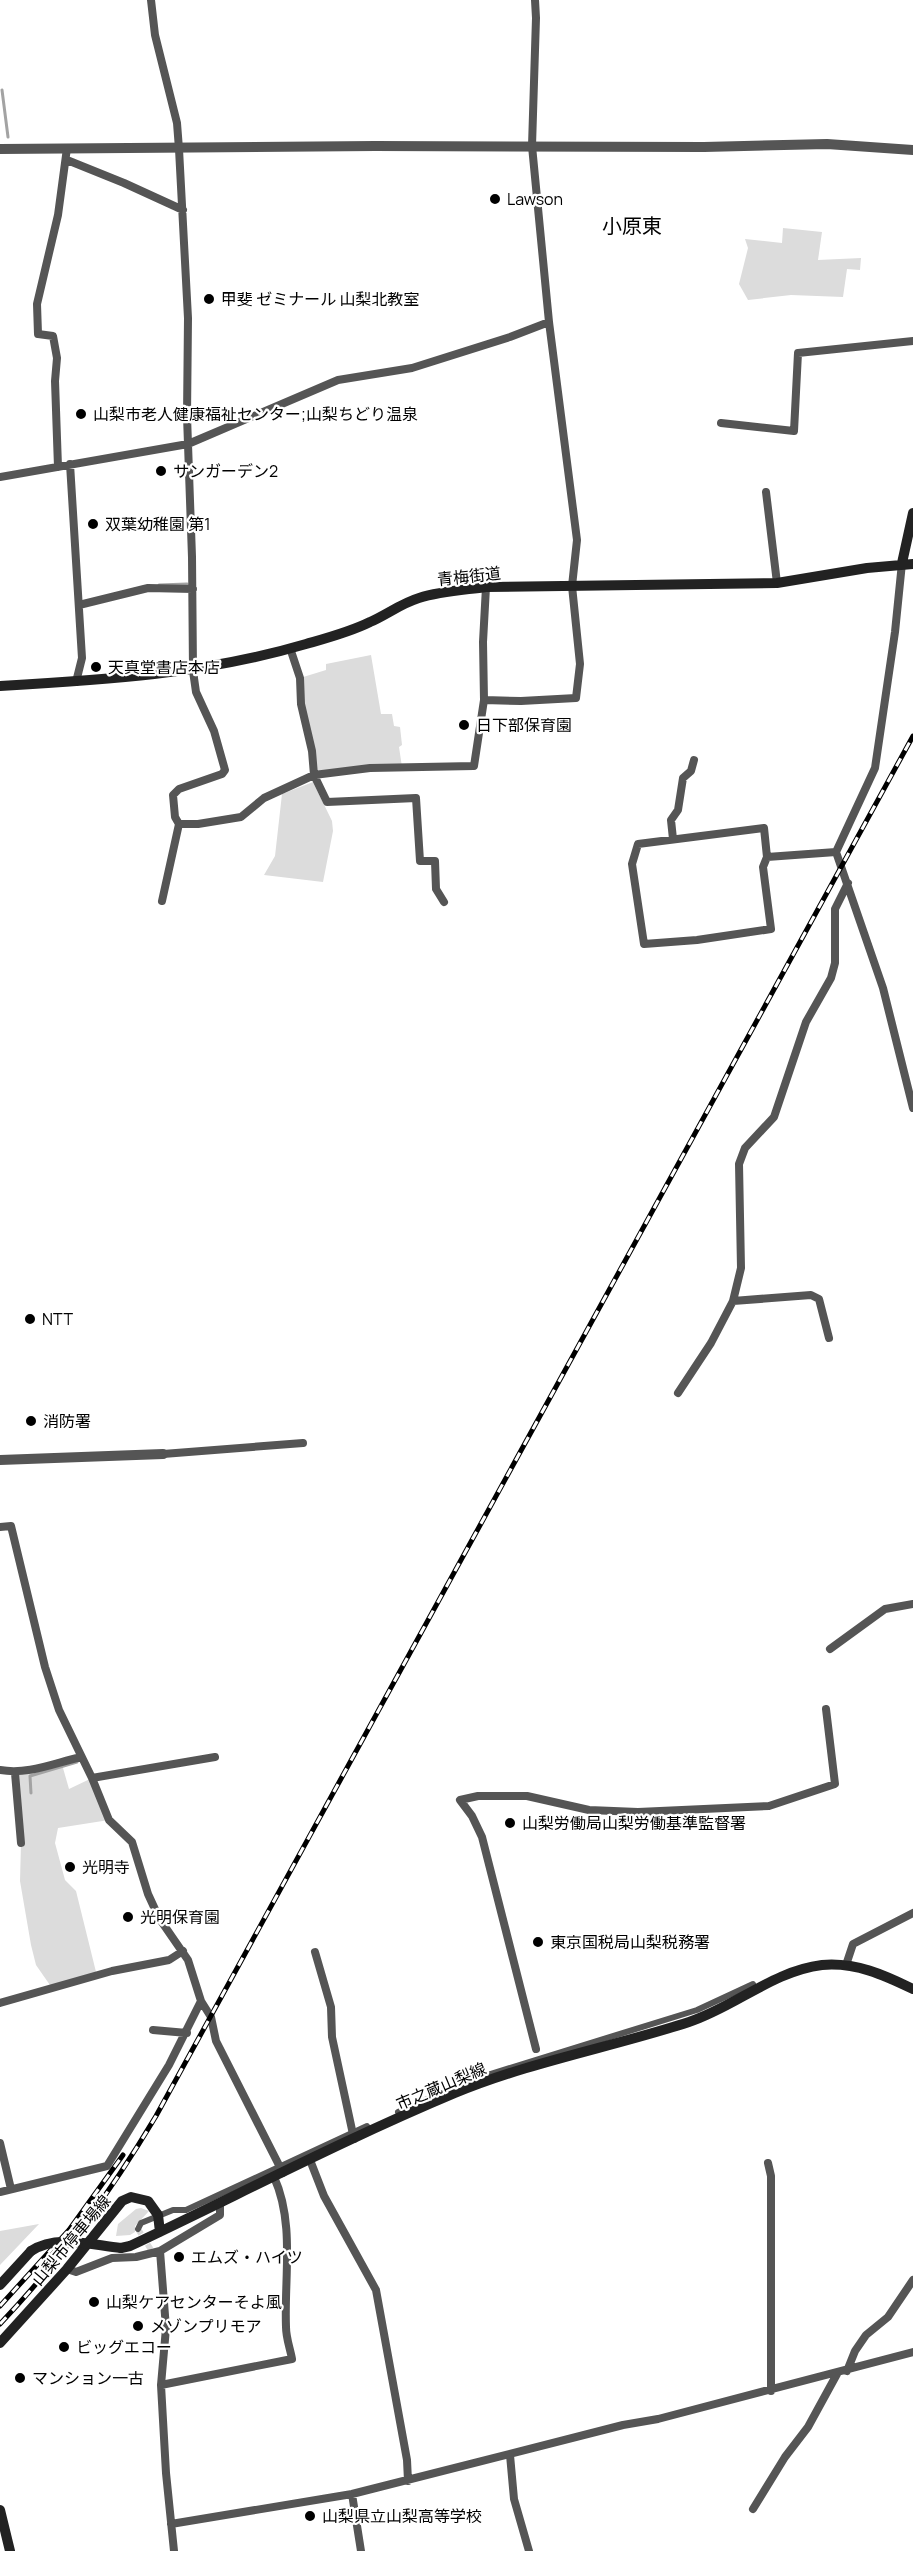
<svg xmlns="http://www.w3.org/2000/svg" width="913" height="2551" viewBox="0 0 913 2551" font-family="Manrope,'Noto Sans JP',sans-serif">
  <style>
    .green { fill: #dcdcdc }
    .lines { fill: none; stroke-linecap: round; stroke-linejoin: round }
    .stream { stroke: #a3a3a3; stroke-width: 3 }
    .pedestrian-tunnel { stroke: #d9d9d9; stroke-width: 6; stroke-dasharray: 6 3; stroke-linecap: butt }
    .pedestrian { stroke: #555; stroke-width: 6 }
    .minor { stroke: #555; stroke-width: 8 }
    .tertiary { stroke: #555; stroke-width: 10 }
    .secondary { stroke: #222; stroke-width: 10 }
    .rail-casing { stroke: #000; stroke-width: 5 }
    .rail { stroke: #fff; stroke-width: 3; stroke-dasharray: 9; stroke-linecap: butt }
    .secondary-bridge { stroke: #222; stroke-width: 10 }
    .poi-dot { fill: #000; stroke: #fff; stroke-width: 2 }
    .labels { text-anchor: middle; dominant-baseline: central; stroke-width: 4.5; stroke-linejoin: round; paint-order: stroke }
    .poi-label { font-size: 16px; fill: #000; stroke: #fff; text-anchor: start }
    .street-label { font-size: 16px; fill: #000; stroke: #fff }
    .quarter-label { font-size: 20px; fill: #000; stroke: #fff }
  </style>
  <rect width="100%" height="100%" fill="#fff"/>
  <path class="green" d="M783 228 822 232 818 260 861 258 860 270 847 269 843 297 791 295 748 300 739 284 748 248 745 239 782 243Z
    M371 655 381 714H392L394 726 400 727 402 745 399 747 402 767 319 777 312 751 300 678 326 670V664Z
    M313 782 332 821 333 831 323 882 264 875 275 856 282 794Z
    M61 1761 69 1789 92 1778 109 1820 58 1828 55 1843 65 1880 76 1891 97 1976 52 1988 36 1965 31 1945 20 1881 21 1843 15 1773Z
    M141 2208 149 2211 135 2226V2232L130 2235 116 2236 118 2224 136 2209Z
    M39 2224 0 2265V2231Z"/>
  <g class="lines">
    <path class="stream" d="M2 90 8 137
      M159 585 187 584
      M31 1793 30 1776 77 1762"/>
    <path class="pedestrian-tunnel" d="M138 2229 153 2253"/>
    <path class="pedestrian" d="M398 2112 468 2081 697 2010 753 1984
      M138 2229 141 2223 173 2210H186L367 2126"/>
    <path class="minor" d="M151 0 155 35 177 123 179 149 188 318 187 416 192 557 193 671 196 692 214 731 225 770 222 774 179 789 173 795 175 817 179 824 162 901
      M67 160 124 183 183 210
      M721 423 794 431 798 353 913 341
      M70 464 82 658 76 682
      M58 467 55 381 57 358 53 336 38 334 37 304 58 215 67 148
      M0 477 188 444 338 380 412 368 510 337 549 322
      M766 492 777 583
      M79 605 148 588 193 589
      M290 648 300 678 301 704 312 751 314 775 327 802 416 798 420 861H435L436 889 444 902
      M484 700 521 701 576 698 580 664 572 586 577 540 549 322 532 146 536 18 535 0
      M179 824H198L241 817 264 798 314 775 370 768 474 766 484 700 483 642 486 587
      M764 828 767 857 763 867 771 929 697 940 644 944 632 864 638 844Z
      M673 839 671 820 678 810 683 778 691 771 694 760
      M836 852 875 768 895 632 902 563
      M836 852 883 988 913 1108
      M767 857 836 852
      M733 1301 811 1295 819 1299 829 1338
      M678 1393 711 1343 733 1301 741 1268 739 1164 745 1148 774 1117 806 1022 831 978 835 963V909L848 883
      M163 1454 303 1443
      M0 1527 11 1526 45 1667 59 1710 92 1778 109 1820 132 1842 148 1894 159 1918 188 1960 201 2001 211 2017 216 2041 283 2173
      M830 1649 885 1609 913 1604
      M0 1770C28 1775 54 1763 81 1757
      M15 1773 21 1843
      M92 1778 215 1757
      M315 1952 331 2007 332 2037 354 2139
      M846 1965 853 1944 913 1913
      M0 2003 112 1971 169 1960 183 1951
      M153 2030 187 2033
      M536 2049 482 1837 472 1816 460 1800 478 1796H527L589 1810 638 1812 769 1806 835 1784 826 1709
      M0 2143 11 2189
      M310 2160 324 2196 376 2290 407 2460 408 2481
      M768 2163 771 2176V2391
      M0 2192 107 2166 169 2065 201 2001
      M160 2251 166 2328 161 2385 166 2473 174 2551
      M67 2269 76 2272 112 2258 136 2257 160 2251 220 2215V2203
      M847 2371 855 2351 866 2335 888 2317 913 2280
      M161 2385 292 2359C290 2348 286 2338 286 2327 284 2278 295 2223 274 2177
      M510 2455 514 2499 529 2551
      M352 2494 361 2551
      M753 2509 785 2457 808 2427 837 2374
      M171 2524 352 2494 623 2425 658 2419 913 2352"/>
    <path class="tertiary" d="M0 149 375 146 704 147 827 144 913 150
      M0 1460 163 1454"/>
    <path class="secondary" d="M902 563 913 513
      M0 686C105 680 204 674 306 644 327 638 350 632 370 622 386 615 402 603 419 598 441 591 464 590 486 587L777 583 867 568 913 564
      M121 2248 130 2246C238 2195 345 2139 455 2093 530 2062 612 2047 689 2022 735 2007 773 1971 822 1965 856 1962 884 1975 913 1989
      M0 2285 31 2251
      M0 2343 67 2269 122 2201 131 2197 148 2201 158 2215 160 2232
      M0 2510 10 2551"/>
    <g class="rail-casing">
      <path id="rail" d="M0 2306 69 2230 123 2155
        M0 2324C63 2257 109 2195 156 2116L913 736"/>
    </g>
    <use href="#rail" class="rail"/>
    <path class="secondary-bridge" d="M31 2251C57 2234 91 2245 121 2248"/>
  </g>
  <g class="poi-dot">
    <circle cx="495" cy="199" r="6"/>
    <circle cx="209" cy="299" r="6"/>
    <circle cx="81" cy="414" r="6"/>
    <circle cx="161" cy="471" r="6"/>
    <circle cx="93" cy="524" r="6"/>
    <circle cx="96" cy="667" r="6"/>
    <circle cx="464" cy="725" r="6"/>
    <circle cx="30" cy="1319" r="6"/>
    <circle cx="31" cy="1421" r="6"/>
    <circle cx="510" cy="1823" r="6"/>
    <circle cx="70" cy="1867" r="6"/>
    <circle cx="128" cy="1917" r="6"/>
    <circle cx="538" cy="1942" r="6"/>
    <circle cx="179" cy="2257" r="6"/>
    <circle cx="94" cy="2302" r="6"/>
    <circle cx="138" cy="2326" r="6"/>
    <circle cx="64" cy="2347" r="6"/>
    <circle cx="20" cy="2378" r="6"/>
    <circle cx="310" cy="2516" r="6"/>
  </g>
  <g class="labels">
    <g class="poi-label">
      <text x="507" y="199">Lawson</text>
      <text x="221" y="299">甲斐 ゼミナール 山梨北教室</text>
      <text x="93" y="414">山梨市老人健康福祉センター;山梨ちどり温泉</text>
      <text x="173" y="471">サンガーデン2</text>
      <text x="105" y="524">双葉幼稚園 第1</text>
      <text x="108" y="667">天真堂書店本店</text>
      <text x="476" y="725">日下部保育園</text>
      <text x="42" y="1319">NTT</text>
      <text x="43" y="1421">消防署</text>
      <text x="522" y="1823">山梨労働局山梨労働基準監督署</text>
      <text x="82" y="1867">光明寺</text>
      <text x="140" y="1917">光明保育園</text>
      <text x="550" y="1942">東京国税局山梨税務署</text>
      <text x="191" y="2257">エムズ・ハイツ</text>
      <text x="106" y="2302">山梨ケアセンターそよ風</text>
      <text x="150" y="2326">メゾンプリモア</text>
      <text x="76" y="2347">ビッグエコー</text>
      <text x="32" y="2378">マンション一古</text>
      <text x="322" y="2516">山梨県立山梨高等学校</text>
    </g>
    <g class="street-label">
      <text transform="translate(469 576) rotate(-6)">青梅街道</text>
      <text transform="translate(441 2086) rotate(-23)">市之蔵山梨線</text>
      <text transform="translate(71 2240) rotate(-50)">山梨市停車場線</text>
    </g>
    <g class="quarter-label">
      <text x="632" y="225">小原東</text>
    </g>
  </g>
</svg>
